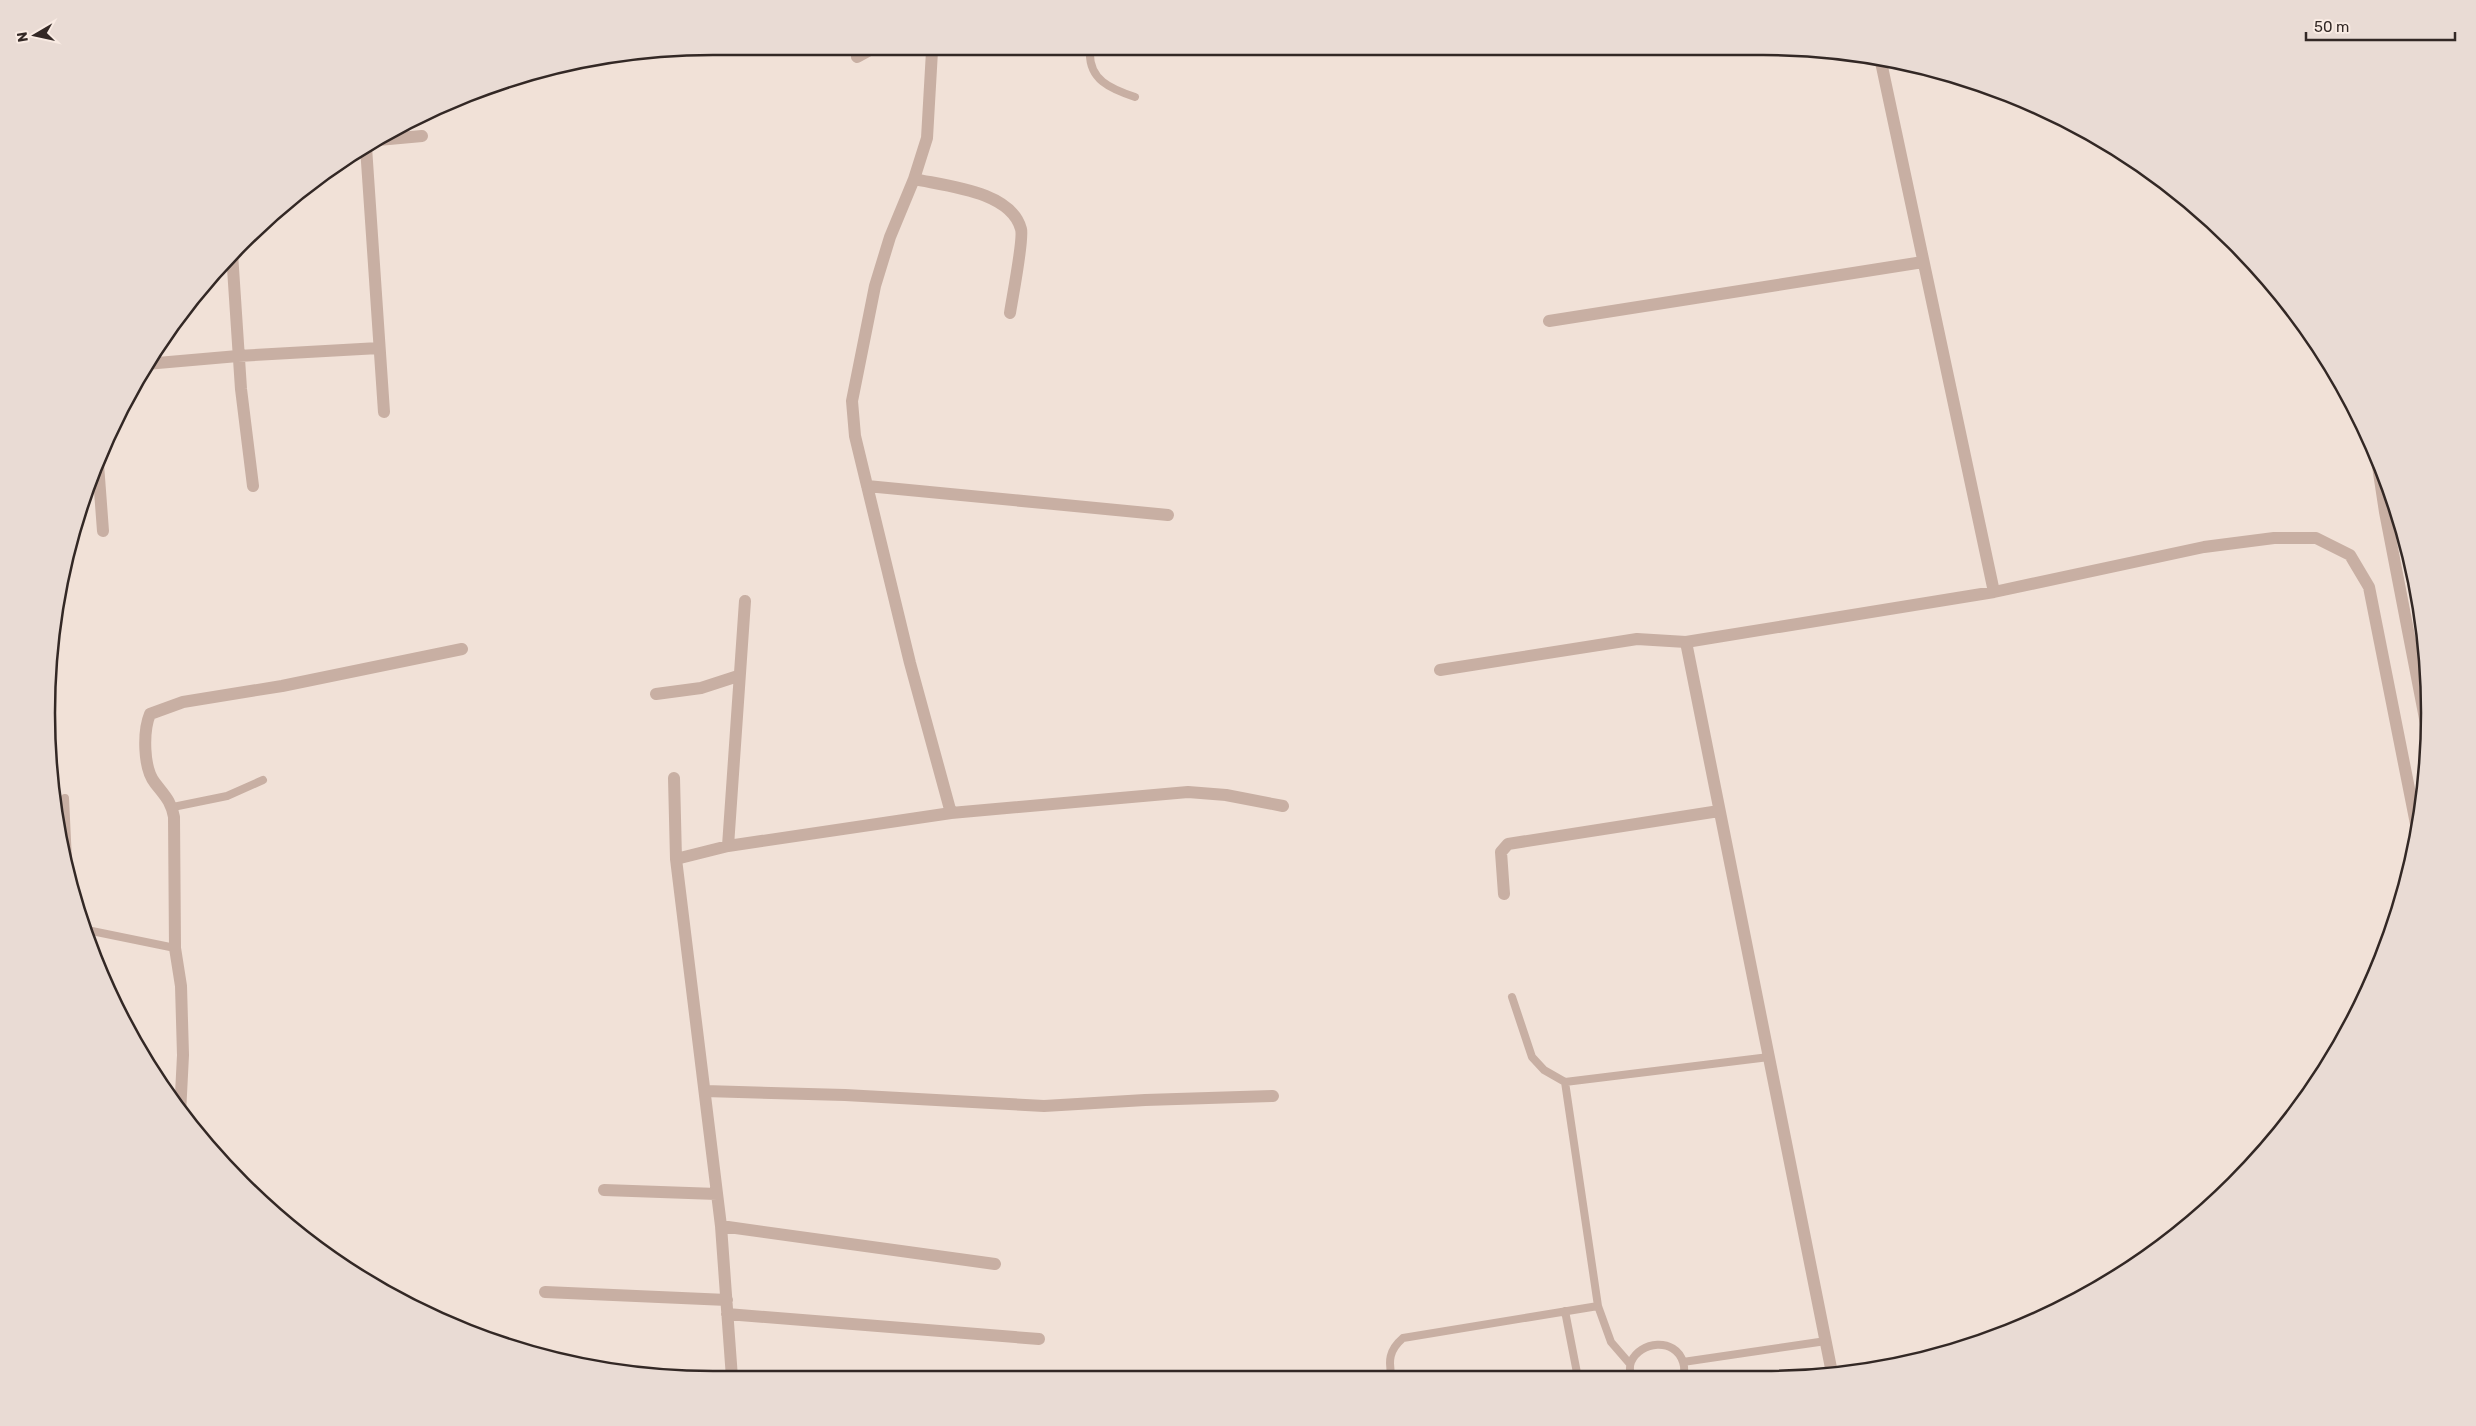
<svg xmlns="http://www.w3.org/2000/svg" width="2476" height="1426" viewBox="0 0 2476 1426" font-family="Rubik,sans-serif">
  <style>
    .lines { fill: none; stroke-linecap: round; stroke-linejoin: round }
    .lane { stroke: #c8afa3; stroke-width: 8 }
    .street { stroke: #c8afa3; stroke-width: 12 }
    .rim { fill: none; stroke: #332825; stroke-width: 2.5 }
  </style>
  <rect width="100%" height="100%" fill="#f1e1d7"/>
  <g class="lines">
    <path class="lane" d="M1090 50C1088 80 1111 89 1135 97
      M65 798 68 861
      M173 807 227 796 263 780
      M82 929 175 948
      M1512 997 1532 1057 1544 1070 1565 1082
      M1565 1311 1578 1378
      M1683 1362 1826 1341
      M1630 1364 1611 1342 1598 1306 1565 1082 1769 1057
      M1392 1378C1388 1361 1389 1350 1403 1338L1598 1306
      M1631 1378C1630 1373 1629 1367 1631 1362 1640 1341 1675 1337 1683 1362 1685 1367 1684 1374 1684 1378"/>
    <path class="street" d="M932 51 927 138 914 179 890 237 875 286 852 401 855 436 910 663 951 813
      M857 57 868 51
      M1881 62 1994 592
      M378 140 422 136
      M366 147 384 412
      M914 179C946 186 1011 191 1021 229 1024 239 1012 299 1010 313
      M232 253 241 389 253 486
      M1549 321 1923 262
      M146 364 238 356 379 348
      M2376 453 2385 512 2428 734
      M98 464 103 531
      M867 486 1168 515
      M1440 670 1637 639 1686 642
      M656 694 701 688 738 676
      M674 778 676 859
      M728 846 745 601
      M1504 894 1501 852 1508 844 1719 811
      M705 1091 845 1095 1044 1106 1145 1100 1273 1096
      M180 1114 183 1055 181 986 175 948 174 817C171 801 165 796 155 783 143 768 143 731 150 714L183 702 282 686 462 649
      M604 1190 717 1194
      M721 1226 995 1264
      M545 1292 727 1300
      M727 1314 1039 1339
      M1832 1373 1686 642 1994 592 2204 547 2274 538H2316L2350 555 2369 587 2418 834
      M732 1378 721 1226 676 859 728 846 951 813 1188 792 1226 795 1283 806"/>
  </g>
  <path d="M0 0H2476V1426H0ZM713 55H1763A658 658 0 0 1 2421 713V713A658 658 0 0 1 1763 1371H713A658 658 0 0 1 55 713V713A658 658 0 0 1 713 55Z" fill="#e9dbd4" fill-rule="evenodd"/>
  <path class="rim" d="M713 55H1763A658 658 0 0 1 2421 713V713A658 658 0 0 1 1763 1371H713A658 658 0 0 1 55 713V713A658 658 0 0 1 713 55Z"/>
  <g transform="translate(35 35) rotate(261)" stroke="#f9ebe3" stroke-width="4" paint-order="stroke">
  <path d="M0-4L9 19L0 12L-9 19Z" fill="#332825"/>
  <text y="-8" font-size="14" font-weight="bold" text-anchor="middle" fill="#332825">N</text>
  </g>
  <path d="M2306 32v8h149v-8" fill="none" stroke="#332825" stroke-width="2.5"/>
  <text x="2314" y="32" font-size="15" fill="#332825" stroke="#f9ebe3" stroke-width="4" paint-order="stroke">50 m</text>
</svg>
